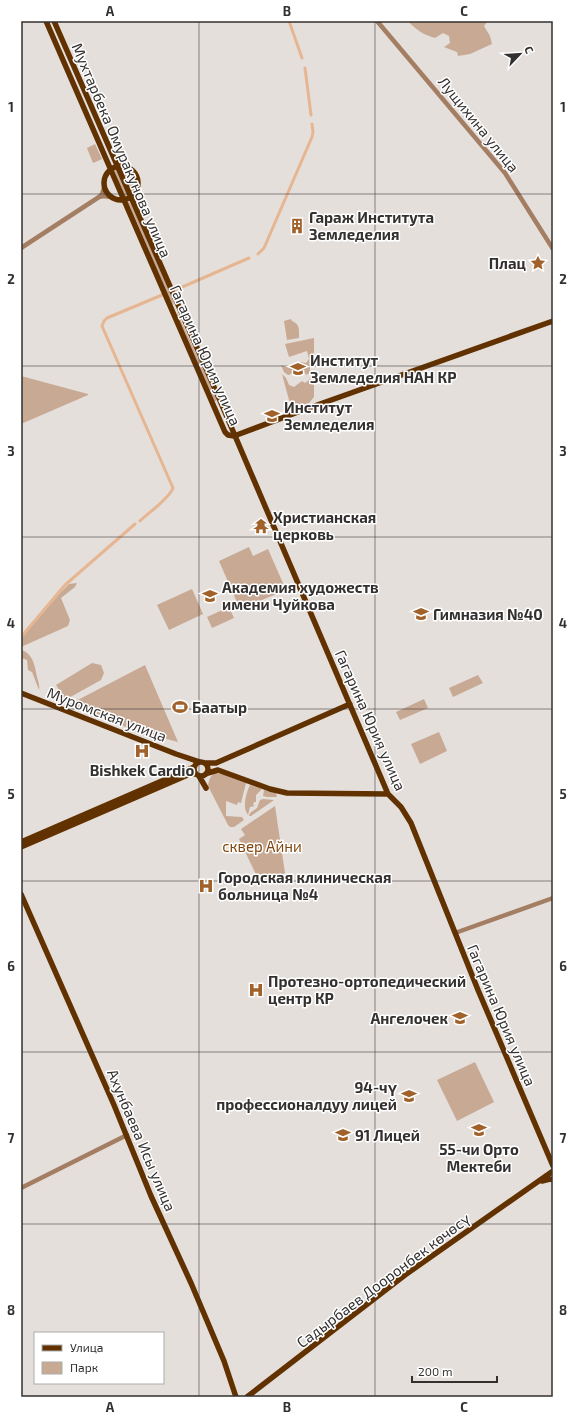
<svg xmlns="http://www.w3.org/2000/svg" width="574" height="1418" viewBox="0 0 574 1418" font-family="'Exo 2',sans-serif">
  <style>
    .green { fill: #c7a994 }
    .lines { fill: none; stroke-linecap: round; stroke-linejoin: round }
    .canal { stroke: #e6b693; stroke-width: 3 }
    .minor { stroke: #a37e63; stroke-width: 4.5 }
    .major { stroke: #623100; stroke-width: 5.5 }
    .grid { fill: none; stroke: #33302f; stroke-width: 1; stroke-opacity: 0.55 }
    .labels { text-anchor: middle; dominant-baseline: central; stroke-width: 3; stroke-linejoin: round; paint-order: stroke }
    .street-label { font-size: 15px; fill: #33302f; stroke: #fff }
    .poi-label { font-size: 15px; font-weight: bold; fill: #33302f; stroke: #fff; text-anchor: start }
    .park-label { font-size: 15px; fill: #81460d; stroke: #fff }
    .neatline { fill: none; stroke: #33302f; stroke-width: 1.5 }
    .grid-label { font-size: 13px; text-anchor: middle; font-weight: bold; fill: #33302f }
  </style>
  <rect width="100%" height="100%" fill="#e5dfdb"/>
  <path class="green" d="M408 21H488L484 26 490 36 492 44 470 54 458 56 457 52 444 47 450 43 449 36 443 33 435 38C424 35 416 30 408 21Z
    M95 144 102 159 93 163 87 148Z
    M120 168C134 169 140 183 131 194Z
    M114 169H116L128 195 127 197H125Z
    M128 202H130L172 296 174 305 172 304Z
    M177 312 216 398V401H214L178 319Z
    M291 319 292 321C300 324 299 330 299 338L287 340 284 321Z
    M314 338V364L310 367V373L306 375 303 370 288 375 284 372 281 365 285 367 301 362 306 363 309 359 307 351 289 357 285 344Z
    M282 374 286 378 289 385 294 387 302 381 305 383 309 380 311 375H314V397L306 407 292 405 289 400Z
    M21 376 88 394V395L21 424Z
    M249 547 253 556 268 549 286 590 240 609 219 561Z
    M77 583 75 587 61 598 70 620 68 626 21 647V638L61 592 69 584Z
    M192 589 203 614 169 630 157 605Z
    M229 607 234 618 212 628 207 617Z
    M21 650C33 653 35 666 37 677 38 681 40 685 39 690L32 672 28 670 27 660 21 658Z
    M92 663 101 665 104 673 101 680 65 700 56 685Z
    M145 665 178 742 148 734 145 735 70 704Z
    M478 675 483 683 453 697 449 688Z
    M424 699 428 708 400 720 396 712Z
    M439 732 447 751 420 764 411 744Z
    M216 773 222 774 246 783 241 803 238 802 237 805 226 801V816L242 817 244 820 234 827H230L228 825 208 786C209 780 210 775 216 773Z
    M250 785 262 789 256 795V802H254L253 805 255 806 250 807 248 815C242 808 246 793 250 785Z
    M264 790 276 793 277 797H267L263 796Z
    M263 799 274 800 251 816H249L250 813 257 808 260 800Z
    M275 806 285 873 261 885 239 839 245 835 241 829Z
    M475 1062 494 1102 457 1121 437 1080Z"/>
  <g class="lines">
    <path class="canal" d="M289 21 302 58
      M305 68 311 115
      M258 254 264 248 312 137 313 132 312 124
      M173 291 249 258
      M140 521C148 513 169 499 173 488L102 326 104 321 107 318 162 295
      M21 637 65 585 135 524"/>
    <path class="minor" d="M377 21 505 173 553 249
      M99 197 103 196 111 197
      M21 248 99 197 102 194 104 188
      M455 933 553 898
      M21 1188 127 1135"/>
    <path class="major" d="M46 21 225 432 228 435 234 436
      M54 21 221 403 388 794 401 807 411 823 478 990 553 1166
      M104 183a17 17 0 1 1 34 0a17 17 0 1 1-34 0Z
      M234 436 306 409 553 321
      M21 693 176 754 200 762
      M194 769a7 7 0 1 1 14 0a7 7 0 1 1-14 0Z
      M205 763H216L350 704
      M208 773 218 770 270 789 287 793 388 794
      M199 776 206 788
      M21 842 194 767
      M21 847 190 774H196
      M21 894 114 1105 151 1196 191 1283 224 1361 236 1397
      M542 1181 550 1179 553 1180
      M247 1397 405 1275 553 1171"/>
  </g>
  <path class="grid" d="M199 21V1397M375 21V1397M21 194H553M21 366H553M21 537H553M21 709H553M21 881H553M21 1052H553M21 1224H553"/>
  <defs>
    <g id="building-bare" transform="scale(1.2)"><path d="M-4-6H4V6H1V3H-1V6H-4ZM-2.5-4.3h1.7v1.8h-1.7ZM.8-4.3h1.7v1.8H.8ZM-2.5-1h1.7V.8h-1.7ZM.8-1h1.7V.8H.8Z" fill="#a1612a" stroke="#fff" stroke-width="2.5" paint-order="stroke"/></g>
    <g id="sight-bare" transform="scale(1.2)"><path d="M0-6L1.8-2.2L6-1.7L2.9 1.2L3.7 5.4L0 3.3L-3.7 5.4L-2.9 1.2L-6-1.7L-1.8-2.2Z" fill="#a1612a" stroke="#fff" stroke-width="2.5" paint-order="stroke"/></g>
    <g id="university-bare" transform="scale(1.2)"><path d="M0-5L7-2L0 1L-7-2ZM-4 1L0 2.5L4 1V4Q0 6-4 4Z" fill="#a1612a" stroke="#fff" stroke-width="2.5" paint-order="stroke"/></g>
    <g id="temple-bare" transform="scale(1.2)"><path d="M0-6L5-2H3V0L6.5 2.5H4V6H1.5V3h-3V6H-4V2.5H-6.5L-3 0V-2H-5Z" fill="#a1612a" stroke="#fff" stroke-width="2.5" paint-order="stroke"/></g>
    <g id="school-bare" transform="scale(1.2)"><path d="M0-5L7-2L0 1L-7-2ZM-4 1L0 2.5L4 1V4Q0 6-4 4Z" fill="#a1612a" stroke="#fff" stroke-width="2.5" paint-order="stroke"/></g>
    <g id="stadium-bare" transform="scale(1.2)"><path d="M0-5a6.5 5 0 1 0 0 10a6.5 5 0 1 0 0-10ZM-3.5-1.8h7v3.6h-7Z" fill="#a1612a" stroke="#fff" stroke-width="2.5" paint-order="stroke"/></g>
    <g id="hospital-bare" transform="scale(1.2)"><path d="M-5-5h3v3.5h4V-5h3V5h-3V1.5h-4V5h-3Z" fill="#a1612a" stroke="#fff" stroke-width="2.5" paint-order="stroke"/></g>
  </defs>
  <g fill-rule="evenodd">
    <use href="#building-bare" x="297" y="226"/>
    <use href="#sight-bare" x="538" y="263"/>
    <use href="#university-bare" x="298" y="369"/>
    <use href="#university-bare" x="272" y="416"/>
    <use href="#temple-bare" x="261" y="526"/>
    <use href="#university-bare" x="210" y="596"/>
    <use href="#school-bare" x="421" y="614"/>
    <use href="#stadium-bare" x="180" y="707"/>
    <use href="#hospital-bare" x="142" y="751"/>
    <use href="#hospital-bare" x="206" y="886"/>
    <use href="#hospital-bare" x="256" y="990"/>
    <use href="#school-bare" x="460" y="1018"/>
    <use href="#university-bare" x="409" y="1096"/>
    <use href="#school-bare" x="479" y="1130"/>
    <use href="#university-bare" x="343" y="1135"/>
  </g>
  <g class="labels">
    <g class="street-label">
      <text transform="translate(479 124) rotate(51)">Лущихина улица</text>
      <text transform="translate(122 150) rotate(67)">Мухтарбека Омуракунова улица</text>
      <text transform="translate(206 355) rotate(66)">Гагарина Юрия улица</text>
      <text transform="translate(107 714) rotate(21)">Муромская улица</text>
      <text transform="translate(371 720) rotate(66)">Гагарина Юрия улица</text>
      <text transform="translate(502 1015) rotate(67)">Гагарина Юрия улица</text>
      <text transform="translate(142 1140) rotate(67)">Ахунбаева Исы улица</text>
      <text transform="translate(383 1280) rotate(-37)">Садырбаев Дооронбек көчөсү</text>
    </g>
    <g class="poi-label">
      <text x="309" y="217">Гараж Института<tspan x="309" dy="17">Земледелия</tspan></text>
      <text x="526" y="263" text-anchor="end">Плац</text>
      <text x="310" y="360">Институт<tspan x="310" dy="17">Земледелия НАН КР</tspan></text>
      <text x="284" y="407">Институт<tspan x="284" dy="17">Земледелия</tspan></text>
      <text x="273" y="517">Христианская<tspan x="273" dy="17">церковь</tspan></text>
      <text x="222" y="587">Академия художеств<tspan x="222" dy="17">имени Чуйкова</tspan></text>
      <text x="433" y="614">Гимназия №40</text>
      <text x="192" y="707">Баатыр</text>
      <text x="142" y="770" text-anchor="middle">Bishkek Cardio</text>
      <text x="218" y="877">Городская клиническая<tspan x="218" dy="17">больница №4</tspan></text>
      <text x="268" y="981">Протезно-ортопедический<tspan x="268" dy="17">центр КР</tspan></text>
      <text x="448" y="1018" text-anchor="end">Ангелочек</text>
      <text x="397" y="1087" text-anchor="end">94-чү<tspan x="397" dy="17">профессионалдуу лицей</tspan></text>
      <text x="355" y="1135">91 Лицей</text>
      <text x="479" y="1149" text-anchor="middle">55-чи Орто<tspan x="479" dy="17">Мектеби</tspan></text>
    </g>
    <g class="park-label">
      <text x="262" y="846">сквер Айни</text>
    </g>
  </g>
  <rect width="574" height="1418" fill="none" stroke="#ffffff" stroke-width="44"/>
  <rect x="34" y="1332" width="130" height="52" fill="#ffffff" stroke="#adacac"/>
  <rect x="42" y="1345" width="20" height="6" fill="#623100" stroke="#adacac"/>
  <text x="70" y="1352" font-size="12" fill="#33302f">Улица</text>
  <rect x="42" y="1362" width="20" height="12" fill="#c7a994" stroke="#adacac"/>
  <text x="70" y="1372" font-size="12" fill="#33302f">Парк</text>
  <g transform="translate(520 54) rotate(65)" stroke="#ffffff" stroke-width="3" paint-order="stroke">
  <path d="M0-3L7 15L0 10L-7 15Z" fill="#33302f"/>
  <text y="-6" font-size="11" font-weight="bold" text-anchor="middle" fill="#33302f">С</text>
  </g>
  <path d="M412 1376v6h85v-6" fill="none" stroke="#33302f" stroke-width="2"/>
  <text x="418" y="1376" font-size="12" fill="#33302f" stroke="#ffffff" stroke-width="3" paint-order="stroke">200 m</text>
  <rect x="22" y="22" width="530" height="1374" class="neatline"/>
  <g class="grid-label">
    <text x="110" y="16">A</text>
    <text x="287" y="16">B</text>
    <text x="464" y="16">C</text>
    <text x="11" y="112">1</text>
    <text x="563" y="112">1</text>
    <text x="11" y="284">2</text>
    <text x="563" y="284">2</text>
    <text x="11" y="456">3</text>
    <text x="563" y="456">3</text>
    <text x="11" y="628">4</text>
    <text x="563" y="628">4</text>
    <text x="11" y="799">5</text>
    <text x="563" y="799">5</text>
    <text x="11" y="971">6</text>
    <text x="563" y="971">6</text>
    <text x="11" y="1143">7</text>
    <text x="563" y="1143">7</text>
    <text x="11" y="1315">8</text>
    <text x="563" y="1315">8</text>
    <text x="110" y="1412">A</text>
    <text x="287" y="1412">B</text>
    <text x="464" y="1412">C</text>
  </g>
</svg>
